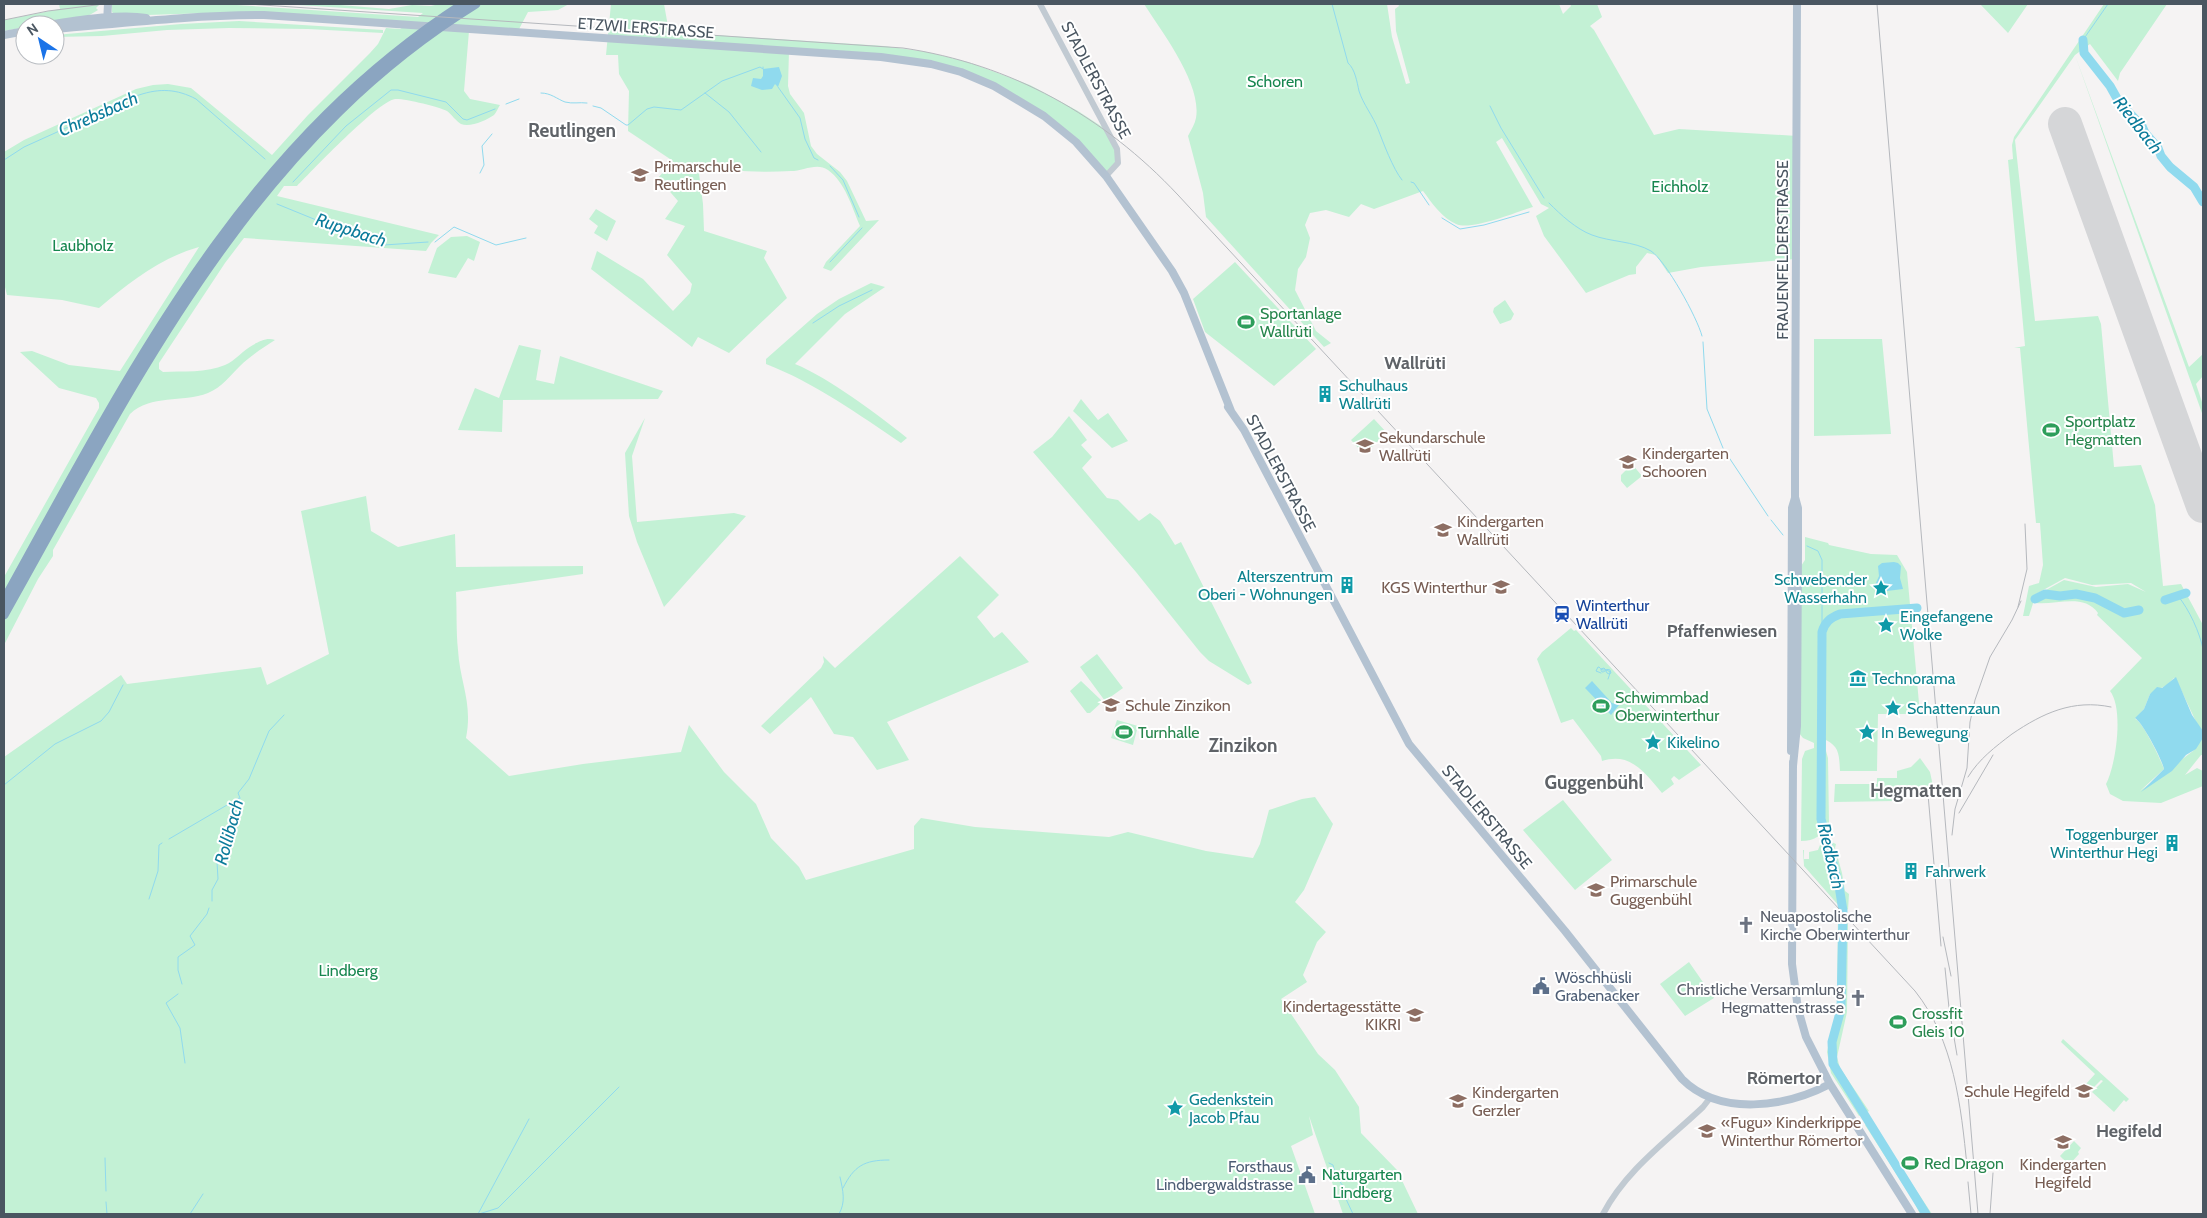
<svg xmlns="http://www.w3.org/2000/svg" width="2207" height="1218" viewBox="0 0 2207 1218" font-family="Cabin,sans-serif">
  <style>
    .green { fill: #c3f1d5 }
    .water { fill: #90daee }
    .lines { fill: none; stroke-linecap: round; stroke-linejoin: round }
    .stream { stroke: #90daee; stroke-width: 1 }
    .river { stroke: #90daee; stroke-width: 9 }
    .runway { stroke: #d5d6d8; stroke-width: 34 }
    .minor { stroke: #c1cad2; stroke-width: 6 }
    .major { stroke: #b3c2d1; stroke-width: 8 }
    .highway { stroke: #8ba5c1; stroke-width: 9 }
    .rail { stroke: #b5b8bd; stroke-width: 1 }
    .labels { text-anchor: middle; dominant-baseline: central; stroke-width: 4; stroke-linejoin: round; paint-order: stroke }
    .street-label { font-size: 16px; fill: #4a5661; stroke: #fff }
    .park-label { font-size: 16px; fill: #17864f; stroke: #fff }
    .education-label { font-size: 16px; fill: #785e54; stroke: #fff; text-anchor: start }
    .leisure-label { font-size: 16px; fill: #27864d; stroke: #fff; text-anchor: start }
    .culture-label { font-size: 16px; fill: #0d838f; stroke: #fff; text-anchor: start }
    .transit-label { font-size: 16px; fill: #164399; stroke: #fff; text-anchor: start }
    .worship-label { font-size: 16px; fill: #5b616d; stroke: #fff; text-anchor: start }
    .service-label { font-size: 16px; fill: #4e5e75; stroke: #fff; text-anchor: start }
    .water-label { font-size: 18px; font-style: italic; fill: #0c7c9b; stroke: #fff }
    .neighbourhood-label { font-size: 18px; font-weight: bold; fill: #5f6368; stroke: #fff }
    .quarter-label { font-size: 19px; font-weight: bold; fill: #5f6368; stroke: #fff }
  </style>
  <rect width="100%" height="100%" fill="#f5f3f3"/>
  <path class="green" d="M59 4H100L96 8 98 10C79 23 48 25 25 25V27L4 31V20L60 9Z
    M112 4H221L418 17 423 13 282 4H328L389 9 412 5 431 6 439 4H569L558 10 528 12 517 33 469 31 464 91 470 99 500 105C498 108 496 113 494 115 487 120 470 128 461 124 456 121 452 115 447 111 440 107 403 98 395 99 377 102 313 170 297 186H284L277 196 439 235 431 243 426 251 244 238 225 263 159 363V369L163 372C182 371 207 373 225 365 235 361 243 350 253 345 259 341 268 337 275 340 264 347 250 356 240 366 230 376 222 387 208 393 182 403 151 394 130 414L53 550V556L38 579 4 645V577L99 408V403L96 398 59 388 20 352 32 351 69 365 120 371 199 247C160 258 130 282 99 308L62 300 7 295 4 283V152L24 140 136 89 153 85 168 84 191 88 272 155 308 115 370 53 378 44 386 28 399 29 391 27 400 29 410 23 209 13 116 16 112 12Z
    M611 4H664L669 32 884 46 927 52 968 62 1030 85 1078 111 1107 130 1119 159 1106 176 1088 155 1013 96 931 64 789 51 788 86 790 94 804 113 811 146 817 154 840 172 847 181 866 221 879 220 831 271 823 268 826 262 860 226C852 207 845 182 828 170 817 162 803 171 791 171 759 173 729 171 698 166L703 204 704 231 767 251 764 258 787 298 729 353 698 337 692 347 591 269 597 251 643 279 673 311 690 293 692 284 667 255 685 226 665 219 678 201 658 178 673 161 628 131 629 91 619 74 618 55H606Z
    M1144 4H1387L1392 37 1406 84 1410 83 1396 31 1395 9 1399 6 1398 4H1559L1563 14 1571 6 1570 4H1597L1602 17 1590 26 1594 30 1654 135 1679 129 1797 136 1795 259 1701 267 1668 273 1656 255 1647 253 1636 267V274L1629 275 1586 293 1544 236 1536 216 1549 208 1541 204 1502 138 1496 142 1533 207C1516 212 1472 231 1456 224 1442 218 1432 203 1423 191L1374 209 1361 204 1349 217 1326 210 1310 213 1305 225 1310 238 1306 257 1298 269 1295 290 1316 331 1331 343 1324 347 1206 217 1203 193 1188 136C1191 130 1195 124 1196 118 1202 84 1162 32 1144 4Z
    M1980 4H2028L2008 33Z
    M2104 4H2167L2120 73 2118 81 2090 44 2075 55 2189 367 2203 354V376L2196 384 2203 405V416L2075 55 2015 140 2035 321 2098 316 2101 324 2114 467 2141 465 2155 505 2163 586 2181 584 2203 625V731L2198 726 2176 679 2174 678 2167 685 2150 694 2144 709 2135 719C2142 720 2161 760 2164 769L2140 791 2193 751 2203 738V755H2201L2185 775 2197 768 2203 771V786L2161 803 2123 801 2110 794 2106 784C2116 765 2124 709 2110 691L2142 658 2097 615 2098 613C2084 593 2057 605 2036 603L2034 601 2037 595 2064 580 2096 587 2128 584 2146 592 2131 583 2092 585 2065 578 2036 594 2029 616H2023L2029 586 2039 583 2043 565 2040 523H2036L2020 348H2014L2025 346 2008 160 2013 159 2012 145 2014 137Z
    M239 21 383 30V33L308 29 229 28 167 30 102 36 55 37V35L181 24Z
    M596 209 616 221 607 241 594 233 598 226 589 219Z
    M467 236 480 242 474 261 468 258 456 278 428 273 437 248 451 237Z
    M1235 262 1316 349 1274 386 1205 332 1193 299Z
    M871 283 885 287 845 314 795 364C829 378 877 414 907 438L901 443C858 414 815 383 766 364V359L817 314 839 299Z
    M1505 300 1514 314 1511 320 1500 324 1493 312 1494 308Z
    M1814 339H1882L1891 434 1814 436Z
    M519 345 541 350 536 380 554 384 560 356 663 391 658 399 503 400 502 432 458 430 475 388 499 398Z
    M1081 399 1098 420 1108 413 1128 441 1112 448 1073 411Z
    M1069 416 1087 440 1081 445 1092 457 1082 468 1107 498 1118 500 1139 521 1150 513 1160 521 1175 545 1181 542 1252 683 1248 685 1209 661 1200 652 1136 572 1033 452 1052 437Z
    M645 418 632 456 637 522 734 513 746 516 664 607 637 542 629 516 625 453Z
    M1374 419 1387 433 1364 454 1351 440Z
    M1632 464 1642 476 1627 488 1621 481V475Z
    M366 496 371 531 398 547 455 534 456 567 583 566V574L456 592C457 611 456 631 458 650 460 683 473 703 466 738L509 776 583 764 681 752 689 725 724 772 756 804 771 838 799 867 806 880 914 849V826L921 818 975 827 1109 837 1128 832 1206 851 1253 858 1260 844 1269 810 1302 799 1315 797 1333 824 1304 890 1295 902 1326 932 1317 942 1303 975 1307 982 1281 999 1318 1054 1335 1070 1359 1107 1361 1133 1397 1170 1418 1214H1343L1309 1116 1313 1135 1291 1146 1315 1214H4V757L121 675 127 684 261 667 267 685 329 654 301 511Z
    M1805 537 1828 543 1829 545 1871 554 1897 555 1907 572 1920 714H1878L1877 771H1840C1839 756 1840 747 1826 740V751L1828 758 1829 823C1823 835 1815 841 1801 841L1802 759 1805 751 1814 748V743L1803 738 1799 733 1801 566 1805 560Z
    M960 556 999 595 977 617 994 638 1002 632 1029 662 887 722 909 760 877 770 853 737 834 734 811 697 770 734 761 726 821 668 824 662 823 656 835 668Z
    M1571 628 1574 631 1576 630 1701 765 1679 780 1674 776 1671 779 1674 784 1662 793C1645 773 1631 752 1602 761L1601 756 1573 719 1561 723 1537 659 1542 652Z
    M1097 654 1123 688 1105 701 1080 667Z
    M1081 681 1101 700V703L1090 713H1087L1070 691Z
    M1117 720 1138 726 1133 745 1111 738Z
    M1920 758 1930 772 1933 786 1908 798 1895 801 1834 802 1835 784H1877V778H1897V771L1911 767Z
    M1563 800 1612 860 1575 890 1523 830Z
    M1829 841 1836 844 1835 848 1842 873 1845 891 1849 894 1848 910 1839 900 1840 907 1804 866 1803 850H1804V859H1809V852L1818 850 1820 845Z
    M1838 913 1848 924 1847 1012 1837 1057 1840 1068 1869 1111 1859 1116 1831 1073 1827 1052 1837 1009Z
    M1689 962 1714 998 1685 1016 1660 984Z
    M2063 1039 2129 1099 2126 1102 2124 1100 2114 1112 2092 1092 2103 1081 2101 1080 2092 1089 2086 1084 2095 1074 2061 1042Z
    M1870 1121 1932 1214H1920L1913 1200 1865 1125Z
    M2074 1141 2081 1148 2078 1152 2079 1154 2069 1165 2060 1156Z"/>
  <path class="water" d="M779 67 782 76 778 87 775 84 772 89 762 90 751 86 753 78 761 79 763 76V69Z
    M1894 562 1898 563 1901 566 1900 578 1903 589 1879 592 1875 585 1879 576 1878 566 1882 563Z
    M2176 677 2192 715 2203 731V738L2196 749 2186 755 2172 771 2141 792 2164 769C2161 757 2142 722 2135 718L2144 709 2150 694 2157 687 2162 688Z
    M1592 681 1612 703 1619 705 1611 715 1585 688Z"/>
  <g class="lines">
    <path class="stream" d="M1332 4 1348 63C1355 69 1357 82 1359 91 1363 104 1373 116 1378 129 1383 142 1393 169 1402 180
      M2083 40 2108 4
      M778 87 800 118 805 139 814 158 818 160
      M541 93C551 93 557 99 565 102 573 104 579 102 587 103
      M705 93 729 112 761 152
      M506 104 519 99
      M593 106 601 108 626 125H628L647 109 654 107 681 110 722 81 760 67 763 69V67
      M1490 106 1501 128 1544 198
      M4 160 24 147 139 95C160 88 177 89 196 99L265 159
      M830 166 843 180 859 217
      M480 173 484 165 482 146 492 134
      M293 182 346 126 391 90H398L446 102 463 119 467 120 495 109
      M1411 182 1414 183 1429 205
      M1549 203C1561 215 1576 229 1592 235 1610 242 1634 241 1651 251 1666 261 1697 317 1702 336
      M277 204 358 237 384 245 428 242
      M1442 218 1460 229 1484 225 1529 212
      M435 242 454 227 496 245 526 238
      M830 262 862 228
      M813 323 839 306 872 290
      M1703 342 1707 409 1723 448
      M1728 456 1768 516
      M1771 520 1783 535
      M1807 546 1818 551 1822 560V632
      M2178 596C2189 609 2200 633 2203 649
      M1601 673 1596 671 1598 667H1599C1604 673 1604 668 1610 670L1611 673 1609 674 1607 673C1606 671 1606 670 1604 668L1601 669C1601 670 1601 671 1602 672 1604 672 1605 671 1607 670L1610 672C1610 674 1609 676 1608 679
      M4 785 55 744 101 721 109 712 123 685
      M169 839 239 798
      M149 899 158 871 159 845 162 843
      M212 901V890L218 879 217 862 240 798 238 793 249 779 269 731 284 715
      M182 984 178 970V957L195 945 190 936 207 914 209 908
      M178 994 166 1003 180 1028 185 1063
      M105 1158 106 1191
      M1329 1163 1333 1165 1336 1177 1344 1187 1346 1199 1353 1214
      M843 1188C854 1166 864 1160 889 1160
      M106 1202 107 1214
      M190 1214 203 1194
      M478 1214 529 1119
      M479 1214 498 1208 619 1087
      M839 1214C846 1202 843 1191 840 1177"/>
    <path class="river" d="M2083 40 2084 53 2110 86 2119 102 2142 126 2145 133 2158 148 2161 156 2170 167 2194 187 2203 202
      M2035 599 2045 594 2060 596 2076 594 2095 598 2124 613 2139 610
      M2165 600 2186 593
      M1917 608 1840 614C1830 618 1825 622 1822 632L1821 819 1839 886 1843 911 1841 1009 1832 1042 1833 1064 1926 1214"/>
    <path class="runway" d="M2065 124 2203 506"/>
    <path class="minor" d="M1040 4 1117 149 1118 163 1106 176
      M1603 1214C1626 1170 1667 1141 1703 1107L1710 1098"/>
    <path class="major" d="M107 22 108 4
      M47 25C74 21 120 13 146 18
      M55 29C125 23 193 15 264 15L881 57 931 64 961 72 994 86 1044 116 1076 142 1106 176 1172 271 1184 293 1231 411
      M4 35 25 31
      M1228 407 1244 430 1409 744 1565 931 1682 1079C1720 1117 1786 1107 1830 1084
      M1791 751 1792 508 1795 498
      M1793 762 1792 964 1798 1009 1806 1037 1830 1084 1912 1214
      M1793 766 1797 726 1798 551V508L1795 497V471L1797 4"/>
    <path class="highway" d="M4 600C129 375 239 149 463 4
      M4 615C132 388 246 146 476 4"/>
    <path class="rail" d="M248 4 903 48C1011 64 1104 116 1178 195L1915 991C1954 1040 1961 1106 1967 1166
      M1877 4 1978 1214
      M4 20 48 11 104 4
      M2018 607 2027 569 2025 524
      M1968 777C1979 759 1995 747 2012 734 2043 713 2073 699 2111 707
      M1928 794 1941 946
      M1959 813 1993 755
      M1952 835 1955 809 1967 768 1970 722 1975 700 1990 657 2012 620 2021 601
      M1943 937 1951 976
      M1945 968 1949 1008 1957 1055
      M1968 1182 1971 1214
      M1990 1214 1993 1173"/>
  </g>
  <defs>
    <g id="school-bare" transform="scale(1.35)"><path d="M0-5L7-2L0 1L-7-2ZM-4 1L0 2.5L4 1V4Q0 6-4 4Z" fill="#8d6e63" stroke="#fff" stroke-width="2.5" paint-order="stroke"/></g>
    <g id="stadium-bare" transform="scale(1.35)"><path d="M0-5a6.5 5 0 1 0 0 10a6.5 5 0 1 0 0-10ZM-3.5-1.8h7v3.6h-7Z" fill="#2e9e5b" stroke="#fff" stroke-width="2.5" paint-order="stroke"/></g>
    <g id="building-bare" transform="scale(1.35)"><path d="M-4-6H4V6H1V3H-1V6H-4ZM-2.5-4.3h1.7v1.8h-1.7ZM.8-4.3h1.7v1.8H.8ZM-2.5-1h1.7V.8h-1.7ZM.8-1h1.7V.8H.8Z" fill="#0f9aa8" stroke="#fff" stroke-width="2.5" paint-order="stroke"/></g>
    <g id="sight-bare" transform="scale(1.35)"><path d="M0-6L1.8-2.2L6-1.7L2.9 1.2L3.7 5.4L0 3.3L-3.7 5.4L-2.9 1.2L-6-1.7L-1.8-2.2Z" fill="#0f9aa8" stroke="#fff" stroke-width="2.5" paint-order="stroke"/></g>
    <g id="station-bare" transform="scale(1.35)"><path d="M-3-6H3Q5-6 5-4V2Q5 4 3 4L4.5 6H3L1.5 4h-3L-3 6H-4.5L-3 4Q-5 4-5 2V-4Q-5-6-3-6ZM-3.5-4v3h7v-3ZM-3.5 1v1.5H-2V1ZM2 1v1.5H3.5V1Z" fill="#1a4fb4" stroke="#fff" stroke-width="2.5" paint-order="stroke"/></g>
    <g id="museum-bare" transform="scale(1.35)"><path d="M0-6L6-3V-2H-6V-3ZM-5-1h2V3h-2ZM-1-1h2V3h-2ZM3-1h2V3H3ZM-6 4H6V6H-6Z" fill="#0f9aa8" stroke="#fff" stroke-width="2.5" paint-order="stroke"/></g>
    <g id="church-bare" transform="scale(1.35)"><path d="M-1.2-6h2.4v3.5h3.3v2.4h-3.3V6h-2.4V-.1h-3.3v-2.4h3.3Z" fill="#6b7280" stroke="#fff" stroke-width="2.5" paint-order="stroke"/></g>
    <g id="civic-bare" transform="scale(1.35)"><path d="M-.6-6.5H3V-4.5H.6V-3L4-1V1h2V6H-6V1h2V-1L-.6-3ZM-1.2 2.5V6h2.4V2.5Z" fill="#5c6f8a" stroke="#fff" stroke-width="2.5" paint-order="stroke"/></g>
  </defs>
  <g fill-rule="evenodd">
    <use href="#school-bare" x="640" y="175"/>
    <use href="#stadium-bare" x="1246" y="322"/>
    <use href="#building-bare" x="1325" y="394"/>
    <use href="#stadium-bare" x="2051" y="430"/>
    <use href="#school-bare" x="1365" y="446"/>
    <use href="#school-bare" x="1628" y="462"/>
    <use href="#school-bare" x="1443" y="530"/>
    <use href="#building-bare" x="1347" y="585"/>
    <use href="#school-bare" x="1501" y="587"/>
    <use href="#sight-bare" x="1881" y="588"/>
    <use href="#station-bare" x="1562" y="614"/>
    <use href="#sight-bare" x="1886" y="625"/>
    <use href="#museum-bare" x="1858" y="678"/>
    <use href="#school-bare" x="1111" y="705"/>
    <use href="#stadium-bare" x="1601" y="706"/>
    <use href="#sight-bare" x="1893" y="708"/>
    <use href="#stadium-bare" x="1124" y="732"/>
    <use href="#sight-bare" x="1867" y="732"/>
    <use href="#sight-bare" x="1653" y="742"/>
    <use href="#building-bare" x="2172" y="843"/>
    <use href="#building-bare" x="1911" y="871"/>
    <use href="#school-bare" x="1596" y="890"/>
    <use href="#church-bare" x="1746" y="925"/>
    <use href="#civic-bare" x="1541" y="986"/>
    <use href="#church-bare" x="1858" y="998"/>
    <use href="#school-bare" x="1415" y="1015"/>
    <use href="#stadium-bare" x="1898" y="1022"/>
    <use href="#school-bare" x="2084" y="1091"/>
    <use href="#school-bare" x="1458" y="1101"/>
    <use href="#sight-bare" x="1175" y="1108"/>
    <use href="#school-bare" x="1707" y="1131"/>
    <use href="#school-bare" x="2063" y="1142"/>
    <use href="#stadium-bare" x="1910" y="1163"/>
    <use href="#civic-bare" x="1307" y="1175"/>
  </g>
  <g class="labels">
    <g class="street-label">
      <text transform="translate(646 28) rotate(4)">ETZWILERSTRASSE</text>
      <text transform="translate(1096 80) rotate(62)">STADLERSTRASSE</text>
      <text transform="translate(1782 250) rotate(-90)">FRAUENFELDERSTRASSE</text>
      <text transform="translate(1281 473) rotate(62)">STADLERSTRASSE</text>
      <text transform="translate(1487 817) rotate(50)">STADLERSTRASSE</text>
    </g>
    <g class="park-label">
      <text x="1275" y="81">Schoren</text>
      <text x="1680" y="186">Eichholz</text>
      <text x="83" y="245">Laubholz</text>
      <text x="348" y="970">Lindberg</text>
      <text x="1362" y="1174">Naturgarten<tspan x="1362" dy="18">Lindberg</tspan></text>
    </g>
    <g class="education-label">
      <text x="654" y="166">Primarschule<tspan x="654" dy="18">Reutlingen</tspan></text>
      <text x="1379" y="437">Sekundarschule<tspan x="1379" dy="18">Wallrüti</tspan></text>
      <text x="1642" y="453">Kindergarten<tspan x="1642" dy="18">Schooren</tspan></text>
      <text x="1457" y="521">Kindergarten<tspan x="1457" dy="18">Wallrüti</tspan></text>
      <text x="1487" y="587" text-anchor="end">KGS Winterthur</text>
      <text x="1125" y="705">Schule Zinzikon</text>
      <text x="1610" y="881">Primarschule<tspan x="1610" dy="18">Guggenbühl</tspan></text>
      <text x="1401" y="1006" text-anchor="end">Kindertagesstätte<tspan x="1401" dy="18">KIKRI</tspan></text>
      <text x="2070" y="1091" text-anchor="end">Schule Hegifeld</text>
      <text x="1472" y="1092">Kindergarten<tspan x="1472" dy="18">Gerzler</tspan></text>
      <text x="1721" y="1122">«Fugu» Kinderkrippe<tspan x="1721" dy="18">Winterthur Römertor</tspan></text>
      <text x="2063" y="1164" text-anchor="middle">Kindergarten<tspan x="2063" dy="18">Hegifeld</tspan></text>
    </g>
    <g class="leisure-label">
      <text x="1260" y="313">Sportanlage<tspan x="1260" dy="18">Wallrüti</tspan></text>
      <text x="2065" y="421">Sportplatz<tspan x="2065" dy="18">Hegmatten</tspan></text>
      <text x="1615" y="697">Schwimmbad<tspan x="1615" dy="18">Oberwinterthur</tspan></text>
      <text x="1138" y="732">Turnhalle</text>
      <text x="1912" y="1013">Crossfit<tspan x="1912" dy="18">Gleis 10</tspan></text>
      <text x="1924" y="1163">Red Dragon</text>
    </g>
    <g class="culture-label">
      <text x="1339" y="385">Schulhaus<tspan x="1339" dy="18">Wallrüti</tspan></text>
      <text x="1333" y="576" text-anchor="end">Alterszentrum<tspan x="1333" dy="18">Oberi - Wohnungen</tspan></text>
      <text x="1867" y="579" text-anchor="end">Schwebender<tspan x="1867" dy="18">Wasserhahn</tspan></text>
      <text x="1900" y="616">Eingefangene<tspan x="1900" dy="18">Wolke</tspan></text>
      <text x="1872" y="678">Technorama</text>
      <text x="1907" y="708">Schattenzaun</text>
      <text x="1881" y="732">In Bewegung</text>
      <text x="1667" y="742">Kikelino</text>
      <text x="2158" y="834" text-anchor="end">Toggenburger<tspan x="2158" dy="18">Winterthur Hegi</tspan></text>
      <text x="1925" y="871">Fahrwerk</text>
      <text x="1189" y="1099">Gedenkstein<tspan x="1189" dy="18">Jacob Pfau</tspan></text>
    </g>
    <g class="transit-label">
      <text x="1576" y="605">Winterthur<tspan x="1576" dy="18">Wallrüti</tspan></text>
    </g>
    <g class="worship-label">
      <text x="1760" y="916">Neuapostolische<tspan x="1760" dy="18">Kirche Oberwinterthur</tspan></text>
      <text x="1844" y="989" text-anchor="end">Christliche Versammlung<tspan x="1844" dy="18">Hegmattenstrasse</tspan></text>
    </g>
    <g class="service-label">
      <text x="1555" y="977">Wöschhüsli<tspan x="1555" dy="18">Grabenacker</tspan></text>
      <text x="1293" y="1166" text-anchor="end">Forsthaus<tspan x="1293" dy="18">Lindbergwaldstrasse</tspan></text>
    </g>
    <g class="water-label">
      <text transform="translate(98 114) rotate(-24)">Chrebsbach</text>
      <text transform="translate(2138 125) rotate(52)">Riedbach</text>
      <text transform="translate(351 230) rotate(18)">Ruppbach</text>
      <text transform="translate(229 832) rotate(-75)">Rollibach</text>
      <text transform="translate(1831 856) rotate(77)">Riedbach</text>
    </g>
    <g class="neighbourhood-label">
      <text x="1415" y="363">Wallrüti</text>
      <text x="1722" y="631">Pfaffenwiesen</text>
      <text x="1784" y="1078">Römertor</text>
      <text x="2129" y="1131">Hegifeld</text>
    </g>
    <g class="quarter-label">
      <text x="572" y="130">Reutlingen</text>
      <text x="1243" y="745">Zinzikon</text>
      <text x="1594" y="782">Guggenbühl</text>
      <text x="1916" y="790">Hegmatten</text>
    </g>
  </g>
  <rect width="2207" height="1218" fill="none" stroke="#4a5661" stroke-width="10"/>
  <g transform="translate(40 40) rotate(325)"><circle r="24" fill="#ffffff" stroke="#b7bbc0"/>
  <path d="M0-4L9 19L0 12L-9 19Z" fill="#1a73e8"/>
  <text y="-8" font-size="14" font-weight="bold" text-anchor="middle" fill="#4a5661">N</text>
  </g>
</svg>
